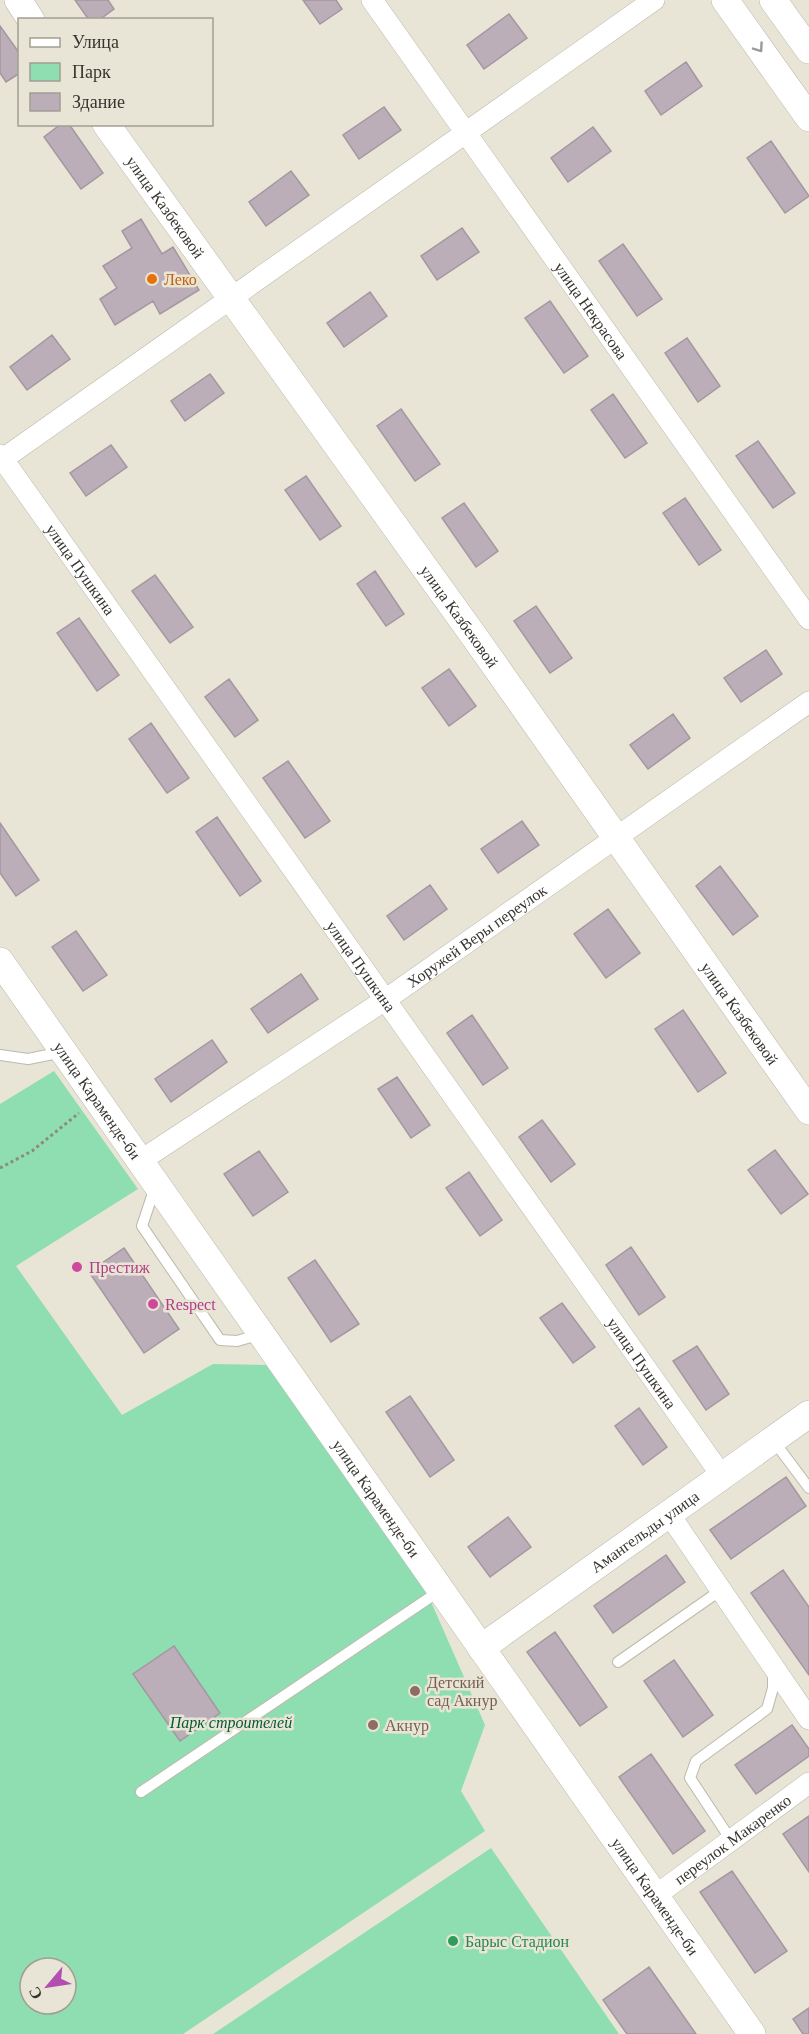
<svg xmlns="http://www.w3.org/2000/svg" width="809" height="2034" viewBox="0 0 809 2034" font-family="'Times New Roman',serif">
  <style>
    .green { fill: #8fdeb1; fill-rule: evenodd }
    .building { fill: #bcaeb8; stroke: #a497a0; stroke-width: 1.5 }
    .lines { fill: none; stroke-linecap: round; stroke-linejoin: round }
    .service-casing { stroke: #bdbaac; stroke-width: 12 }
    .minor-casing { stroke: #bdbaac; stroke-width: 22 }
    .tertiary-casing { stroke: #bdbaac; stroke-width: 28 }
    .path { stroke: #8d8b80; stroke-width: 3; stroke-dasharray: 3 3; stroke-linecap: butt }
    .service { stroke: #fff; stroke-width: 10 }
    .minor { stroke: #fff; stroke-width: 21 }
    .tertiary { stroke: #fff; stroke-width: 27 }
    .oneway { stroke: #9b9a97 }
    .food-dot { fill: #e8710a; stroke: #e8e5d6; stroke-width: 2 }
    .hotel-dot { fill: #d1479c; stroke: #e8e5d6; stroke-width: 2 }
    .education-dot { fill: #8d6e63; stroke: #e8e5d6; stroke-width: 2 }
    .leisure-dot { fill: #2e9e5b; stroke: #e8e5d6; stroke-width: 2 }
    .labels { text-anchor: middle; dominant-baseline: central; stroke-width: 5; stroke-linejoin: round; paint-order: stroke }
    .street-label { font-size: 16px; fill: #37352f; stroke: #e8e5d6 }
    .food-label { font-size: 16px; fill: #c56008; stroke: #e8e5d6; text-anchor: start }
    .hotel-label { font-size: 16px; fill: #b23c85; stroke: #e8e5d6; text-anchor: start }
    .education-label { font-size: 16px; fill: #785e54; stroke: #e8e5d6; text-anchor: start }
    .park-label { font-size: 16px; font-style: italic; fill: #085836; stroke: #e8e5d6 }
    .leisure-label { font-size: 16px; fill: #27864d; stroke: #e8e5d6; text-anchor: start }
  </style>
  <rect width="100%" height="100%" fill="#e8e5d6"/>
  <path class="green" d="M54 1071 138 1189 16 1266 122 1415 213 1364 266 1365 425 1588 485 1725 461 1791 485 1831 183 2034H0V1104ZM30 1968H66V2004H30Z
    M491 1848 619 2034H213Z"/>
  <path class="building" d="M75 0H108L114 9 99 20H89Z
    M303 0H336L342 9 320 24Z
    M509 14 527 38 484 69 467 45Z
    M0 26 20 54V73L6 82 0 73Z
    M686 62 702 86 661 115 645 91Z
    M384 107 401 130 359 159 343 135Z
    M61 124H69L103 173 81 189 44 137Z
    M593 127 611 151 568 182 551 158Z
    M771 141 809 196 785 213 747 158Z
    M291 171 309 195 266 226 249 202Z
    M141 219 162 254 173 247 199 290 160 314 153 301 115 325 100 299 117 288 103 266 132 248 122 231Z
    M462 228 479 252 437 280 421 256Z
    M623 244 662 299 637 316 599 261Z
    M370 292 387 316 344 347 327 323Z
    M550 301 588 356 564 373 525 318Z
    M52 335 70 359 27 390 10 367Z
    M687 338 720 386 698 402 665 353Z
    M210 374 224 393 185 421 171 401Z
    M613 394 647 443 625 458 591 410Z
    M401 409 440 464 415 481 377 426Z
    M758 441 795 493 773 508 736 456Z
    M111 445 127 467 86 496 70 473Z
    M306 476 341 526 320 540 285 490Z
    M685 498 721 550 699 565 663 513Z
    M464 503 498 551 476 567 442 518Z
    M375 571 404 614 386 626 357 584Z
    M155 575 193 627 170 643 132 591Z
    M536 606 572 658 550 673 514 621Z
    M79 618 119 675 97 691 57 633Z
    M766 650 782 674 741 702 724 678Z
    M449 669 476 706 449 726 422 688Z
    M229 679 258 720 235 737 205 697Z
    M673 714 690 738 648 769 630 745Z
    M151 723 189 778 167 793 129 739Z
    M288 761 330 821 305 838 263 778Z
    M217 817 261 881 240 896 196 832Z
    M522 821 539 845 498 873 481 849Z
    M0 823 39 880 16 896 0 873Z
    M720 866 758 916 733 935 696 886Z
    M430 885 447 909 404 940 387 916Z
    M608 909 640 953 606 978 574 934Z
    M76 931 107 975 83 991 52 947Z
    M301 974 318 999 268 1033 251 1009Z
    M683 1010 726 1073 698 1092 655 1029Z
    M472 1015 508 1068 483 1085 447 1033Z
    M212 1040 227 1062 171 1102 155 1079Z
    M397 1077 430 1125 411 1138 378 1089Z
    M542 1120 575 1164 551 1182 519 1137Z
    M775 1150 808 1194 781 1214 748 1170Z
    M259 1151 288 1192 253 1216 224 1174Z
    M469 1172 502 1220 480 1236 446 1188Z
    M631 1247 665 1297 639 1315 606 1265Z
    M124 1248 179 1329 144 1353 89 1272Z
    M315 1260 359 1324 331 1342 288 1278Z
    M562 1303 595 1347 573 1363 540 1318Z
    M697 1346 729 1394 706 1410 673 1361Z
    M410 1396 454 1460 430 1477 386 1412Z
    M639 1408 667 1447 643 1465 615 1426Z
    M786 1477 806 1506 731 1559 710 1530Z
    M508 1517 531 1547 490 1577 468 1547Z
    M666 1555 685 1582 613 1633 594 1606Z
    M783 1570 809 1607V1675L751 1593Z
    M555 1632 607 1707 580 1726 527 1652Z
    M174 1646 220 1713 180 1741 133 1674Z
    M674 1660 713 1715 683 1737 644 1681Z
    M792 1725 809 1749V1756L756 1794 735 1765Z
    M651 1754 705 1831 673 1854 619 1777Z
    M809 1816V1872L783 1834Z
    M732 1871 787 1951 755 1973 700 1892Z
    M649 1967 696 2034H627L603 2000Z
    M809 2008V2034H803L793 2019Z"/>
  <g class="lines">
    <g class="service-casing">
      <path id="service" d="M0 1055 28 1059 63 1052
        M155 1187 142 1226 220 1340 237 1341 261 1334
        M773 1440 809 1488
        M618 1662 721 1590
        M141 1792 441 1590
        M731 1840 690 1778 696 1761 767 1709 773 1688V1671"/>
    </g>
    <g class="minor-casing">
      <g id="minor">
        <path id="s1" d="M372 0 809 619"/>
        <path id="s2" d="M0 455 722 1476"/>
        <path d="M0 461 654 0"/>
        <path id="s3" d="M140 1161 385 1000 809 702"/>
        <path d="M669 1514 809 1719"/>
        <path id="s4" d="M655 1896 809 1783"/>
      </g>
    </g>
    <g class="tertiary-casing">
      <g id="tertiary">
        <path d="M18 0 31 20"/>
        <path d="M725 0 809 118"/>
        <path d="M773 0 809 50"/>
        <path id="s5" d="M106 124 476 639 809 1111"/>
        <path id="s6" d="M0 961 752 2034"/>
        <path id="s7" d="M481 1648 809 1414"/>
      </g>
    </g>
    <path class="path" d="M0 1168 32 1151 79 1113"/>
    <use href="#service" class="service"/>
    <use href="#minor" class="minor"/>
    <use href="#tertiary" class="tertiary"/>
  </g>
  <defs><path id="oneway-chevron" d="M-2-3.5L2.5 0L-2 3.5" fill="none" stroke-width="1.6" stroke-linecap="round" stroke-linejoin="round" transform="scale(1.5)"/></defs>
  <use class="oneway" href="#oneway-chevron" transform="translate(759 48) rotate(55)"/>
  <circle class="food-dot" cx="152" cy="279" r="6"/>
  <g class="hotel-dot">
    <circle cx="77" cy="1267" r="6"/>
    <circle cx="153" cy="1304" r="6"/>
  </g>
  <g class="education-dot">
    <circle cx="415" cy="1691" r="6"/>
    <circle cx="373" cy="1725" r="6"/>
  </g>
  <circle class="leisure-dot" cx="453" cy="1941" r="6"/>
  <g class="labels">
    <g class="street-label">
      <text stroke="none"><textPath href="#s5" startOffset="102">улица Казбековой</textPath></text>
      <text stroke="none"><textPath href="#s1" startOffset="380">улица Некрасова</textPath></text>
      <text stroke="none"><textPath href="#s2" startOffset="140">улица Пушкина</textPath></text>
      <text stroke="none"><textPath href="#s5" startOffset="606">улица Казбековой</textPath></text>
      <text stroke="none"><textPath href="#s3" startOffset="405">Хоружей Веры переулок</textPath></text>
      <text stroke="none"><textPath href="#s2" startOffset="626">улица Пушкина</textPath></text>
      <text stroke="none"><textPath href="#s5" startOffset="1092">улица Казбековой</textPath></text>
      <text stroke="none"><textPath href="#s6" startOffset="170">улица Караменде-би</textPath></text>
      <text stroke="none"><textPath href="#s2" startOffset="1112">улица Пушкина</textPath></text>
      <text stroke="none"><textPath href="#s6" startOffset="656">улица Караменде-би</textPath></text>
      <text stroke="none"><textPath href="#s7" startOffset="201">Амангельды улица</textPath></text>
      <text stroke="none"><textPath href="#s4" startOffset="96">переулок Макаренко</textPath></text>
      <text stroke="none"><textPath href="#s6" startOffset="1142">улица Караменде-би</textPath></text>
    </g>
    <g class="food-label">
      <text x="164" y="279">Леко</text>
    </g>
    <g class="hotel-label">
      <text x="89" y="1267">Престиж</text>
      <text x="165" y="1304">Respect</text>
    </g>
    <g class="education-label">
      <text x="427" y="1682">Детский<tspan x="427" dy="18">сад Акнур</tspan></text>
      <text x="385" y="1725">Акнур</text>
    </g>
    <g class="park-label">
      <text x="231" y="1722">Парк строителей</text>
    </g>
    <g class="leisure-label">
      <text x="465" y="1941">Барыс Стадион</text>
    </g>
  </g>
  <rect x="18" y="18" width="195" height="108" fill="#e8e5d6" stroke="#a19f93" stroke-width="1.5"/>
  <rect x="30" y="38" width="30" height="9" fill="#ffffff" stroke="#a19f93" stroke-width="1.5"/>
  <text x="72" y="48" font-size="18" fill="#37352f">Улица</text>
  <rect x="30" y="63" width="30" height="18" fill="#8fdeb1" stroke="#a19f93" stroke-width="1.5"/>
  <text x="72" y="78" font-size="18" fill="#37352f">Парк</text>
  <rect x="30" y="93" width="30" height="18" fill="#bcaeb8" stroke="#a19f93" stroke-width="1.5"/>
  <text x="72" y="108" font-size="18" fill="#37352f">Здание</text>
  <g transform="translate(48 1986) rotate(241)"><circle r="28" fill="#e8e5d6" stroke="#a19f93" stroke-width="1.5"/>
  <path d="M0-4.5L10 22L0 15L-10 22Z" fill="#b34eb3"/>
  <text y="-9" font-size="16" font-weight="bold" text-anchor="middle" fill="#37352f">С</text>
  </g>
</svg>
